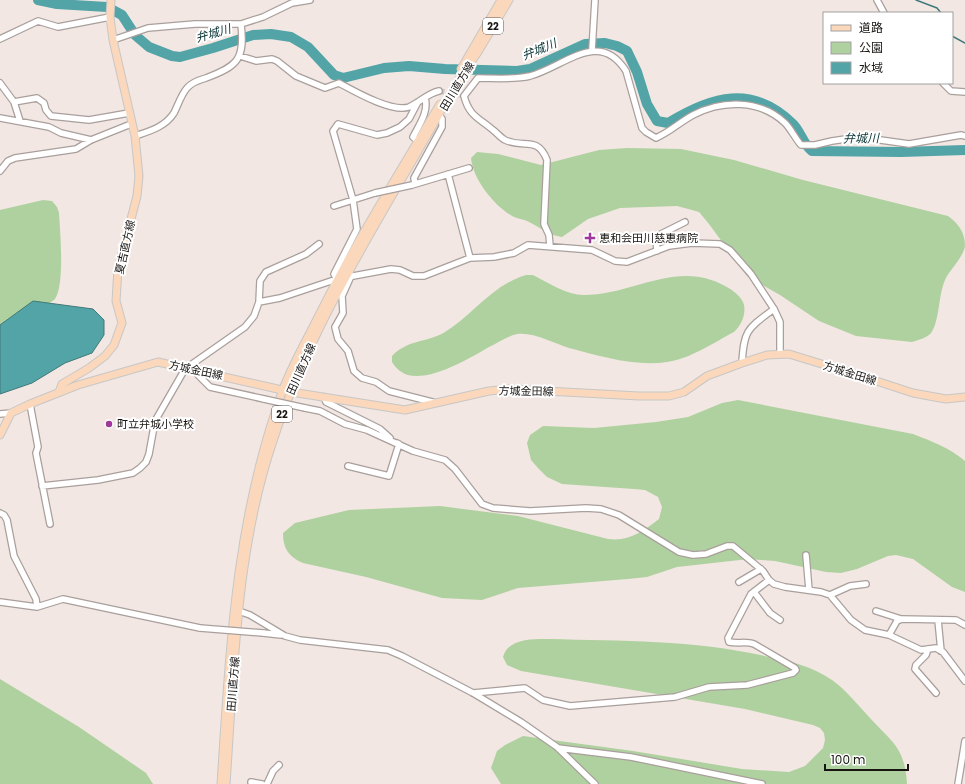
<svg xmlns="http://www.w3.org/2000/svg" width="965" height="784" viewBox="0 0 965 784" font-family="Poppins,'Noto Sans JP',sans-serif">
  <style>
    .green { fill: #afd19f }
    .water { fill: #52a4a6; stroke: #40797a }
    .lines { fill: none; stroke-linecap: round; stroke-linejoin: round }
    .stream { stroke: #40797a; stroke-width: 1.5 }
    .river { stroke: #52a4a6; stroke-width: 10 }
    .minor-tunnel { stroke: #d1c7c4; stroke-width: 5.5; stroke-dasharray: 5.5 3; stroke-linecap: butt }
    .minor-casing { stroke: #a99f9c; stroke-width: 8 }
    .major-casing { stroke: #c7c7c6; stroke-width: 9 }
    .minor { stroke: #fff; stroke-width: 5.5 }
    .major { stroke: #fbd8bb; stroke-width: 7 }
    .minor-bridge-casing { stroke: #a99f9c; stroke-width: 8; stroke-linecap: butt }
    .minor-bridge { stroke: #fff; stroke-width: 5.5 }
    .poi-dot { fill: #9e389c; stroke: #fff; stroke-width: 1.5 }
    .labels { text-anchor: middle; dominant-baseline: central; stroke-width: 4; stroke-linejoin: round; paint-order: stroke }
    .shield { fill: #fff; stroke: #5d5a59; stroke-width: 1 }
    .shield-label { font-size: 10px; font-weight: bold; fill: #171412 }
    .street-label { font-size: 11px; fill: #171412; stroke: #fff }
    .poi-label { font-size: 11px; fill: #171412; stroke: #fff; text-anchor: start }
    .water-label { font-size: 12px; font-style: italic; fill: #093334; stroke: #fff }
  </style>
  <rect width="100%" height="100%" fill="#f2e7e3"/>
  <path class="green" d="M627 148 681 149 734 160 803 180 948 216C958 223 965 232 965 246 963 258 950 269 945 280 938 296 940 320 931 333 927 338 918 340 912 342L856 336 819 321 780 295 747 276 709 224 699 212 692 210 677 206 620 208 588 219 562 237C548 235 541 228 529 222 524 219 519 219 514 217 495 207 473 180 471 158L477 152 498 154 541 165 599 150Z
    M43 200 52 201 57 207 59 213C60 231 65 285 55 299 53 301 49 303 47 305L0 335V210Z
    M526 275H533C549 283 566 295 584 295 633 295 677 259 725 286 733 290 742 297 744 305 746 315 741 326 734 332 713 343 690 359 667 362 635 367 600 356 569 348 553 343 534 332 517 334 508 336 498 343 489 347 470 358 421 388 400 371 397 369 394 365 392 362V356C408 339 427 343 445 332 473 315 492 285 526 275Z
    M738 400 913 434C931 441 950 448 965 461V592L952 587 913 559 896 555 888 556 857 569 841 573 826 572 775 561 749 559 677 567 647 577 628 579 518 588 482 600 442 598 366 577 303 563C289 557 283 549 283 533L295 523 349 510 440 506 518 516 608 539C629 542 643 531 659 519L662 507 658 497 645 490 634 489 562 484 547 477 538 468 531 460 527 443 530 435 543 426 594 428 656 422 688 417 722 403Z
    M549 639C623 641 697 640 769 657 791 661 813 667 832 680 846 690 858 705 870 718 893 743 905 748 907 784H501L491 768 497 751 505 745 523 736 633 751 742 769 789 772 805 766 823 748 825 740 824 733 820 728 813 725 745 709 521 671 507 665 503 657C508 638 534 639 549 639Z
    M0 679 79 727 146 773 153 784H0Z"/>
  <path class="water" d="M33 301 93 309 104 320V335L92 353 65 363 32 383 0 394V325Z"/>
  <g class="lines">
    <path class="stream" d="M916 0 937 8 941 13
      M952 36 965 43"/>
    <path class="river" d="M38 0 57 4 107 7 122 15 135 35 149 47 172 56 180 57 213 48 253 35 271 34 291 37 308 47 334 75 343 78 384 68 409 66 445 69 517 71 530 69 585 44 605 43 617 46 627 51 637 72 647 104 657 121 668 123C712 96 752 84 793 124 801 132 803 144 812 151L901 152 965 150"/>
    <path class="minor-tunnel" d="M439 91 460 95"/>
    <g class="minor-casing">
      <path id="minor" d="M877 0 884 13
        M0 39 38 21 58 27 110 17
        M113 40 148 28 195 24H241L263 17 292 3 310 0
        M592 50 595 0
        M240 56 256 61 272 59 277 61 296 76 325 88 339 83C354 91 392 113 409 107 419 103 428 93 439 91
        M0 83 14 102 20 121
        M943 83 951 91 965 92
        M464 96 478 78C495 78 513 80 530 76 564 67 599 28 626 71L642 128 646 132 656 138C670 132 680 122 693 115 722 100 760 99 785 123 791 129 795 138 801 145H815L832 141 859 137 909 144 961 135 965 136
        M464 96C469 116 479 118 493 130 497 133 501 138 505 140 524 149 537 135 547 160L544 224 549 235 550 246
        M14 102 37 98 44 103 46 110 51 116 89 120 129 113
        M0 118 49 127 61 133 91 140
        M135 136C150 131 165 127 174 113 178 105 181 95 187 88 191 83 199 80 206 78 238 66 245 59 241 24
        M418 141 413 137C419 125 429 112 425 98
        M0 171 8 161 15 158 76 149 91 140 131 124
        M448 174 470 258
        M415 184 414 178 442 127V119L439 115
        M412 185 469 168
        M334 206 375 193
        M657 251 656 240 659 235 685 222
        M351 276 342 296 343 313 335 327 338 339 348 351 354 371 362 378 376 382 389 391 436 403
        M337 279 334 274 357 229 353 200 333 131 338 124 377 135 387 133 400 127 409 119 418 102
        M259 302 280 298 337 279 391 269 400 270 413 276H424L470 258 494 257 514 253 528 245 592 250 615 261 627 262 669 246 692 243 720 244 730 250 751 274 774 309 780 322V354
        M742 363C744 330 747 329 774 309
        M198 370V375L210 387 264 399
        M324 397 326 402 380 429 390 438
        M30 404 38 447 36 453 50 524
        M305 408 320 411 345 424 367 430 413 451 445 460 455 469 482 504 493 508 530 511 586 508 601 509 619 515 679 552 693 555 706 554 727 546H733L763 571 769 580 774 584 785 587 821 592 830 595 851 620 865 630 889 635 921 650 936 648 943 652 965 681
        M0 414 11 413
        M348 466 389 476 399 444 397 443
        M42 486 98 480 133 473 140 468 146 462 149 454 155 421 185 369 245 327 254 316 259 302 260 281 266 272 306 254 319 244
        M0 513 4 515 7 520 14 556 36 599 37 607 0 602
        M806 555 809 590
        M739 582 761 569
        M754 592 770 613 780 620
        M830 595 850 586 866 584
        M37 607 63 599 200 628
        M236 610 250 615 285 636 300 640 388 650 402 656 473 693 521 722 557 747 595 784
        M876 611 901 619
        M938 620 941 651
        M263 633 281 635
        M889 635 897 621 902 619 956 620 965 625
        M928 649 926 655 916 665 915 669 936 693
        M473 693 525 688 543 700 570 706 675 697 709 687 747 685 793 673 796 670 795 668 754 644C746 641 738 644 729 642L728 638 751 594 769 580
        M558 748 631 757 762 784
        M251 782 262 784
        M267 784 273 771 279 765
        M958 784 965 741"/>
    </g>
    <g class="major-casing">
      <path id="major" d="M461 69 501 0
        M59 392 62 384 89 368 105 356 114 345 122 323 116 301 118 269 137 196 139 176 135 136 113 40 110 17 111 0
        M0 435 11 413 30 404 78 385 158 362 291 392 405 410 489 391 509 389 639 396H669L684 392 707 376 742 363 767 355 789 354 861 376 913 393 946 399 965 397
        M221 784C230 648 235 522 282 392 291 367 305 343 317 319 354 245 398 175 440 104
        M226 784C234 670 236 550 273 441 315 312 393 200 457 82L478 52 509 0"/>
    </g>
    <use href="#minor" class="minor"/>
    <use href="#major" class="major"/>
    <g class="minor-bridge-casing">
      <path id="minor-bridge" d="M375 193 412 185
        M264 399 305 408
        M200 628 263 633"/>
    </g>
    <use href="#minor-bridge" class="minor-bridge"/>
  </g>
  <g class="poi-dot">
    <path d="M588 232h4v4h4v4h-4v4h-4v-4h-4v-4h4z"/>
    <circle cx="109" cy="424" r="4"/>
  </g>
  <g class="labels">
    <g class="shield">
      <rect x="483" y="18" width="20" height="16" rx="3"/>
      <rect x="272" y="406" width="20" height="16" rx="3"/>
    </g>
    <g class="shield-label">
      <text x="493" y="26">22</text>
      <text x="282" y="414">22</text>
    </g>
    <g class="street-label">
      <text transform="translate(457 86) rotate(-59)">田川直方線</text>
      <text transform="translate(125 247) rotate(-77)">夏吉直方線</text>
      <text transform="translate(301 369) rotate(-66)">田川直方線</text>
      <text transform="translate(196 370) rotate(12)">方城金田線</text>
      <text transform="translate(850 373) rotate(17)">方城金田線</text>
      <text transform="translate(526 391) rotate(1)">方城金田線</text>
      <text transform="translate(233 684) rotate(-86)">田川直方線</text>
    </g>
    <g class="poi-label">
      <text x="599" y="238">恵和会田川慈恵病院</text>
      <text x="117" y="424">町立弁城小学校</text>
    </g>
    <g class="water-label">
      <text transform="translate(213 33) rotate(-16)">弁城川</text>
      <text transform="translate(539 49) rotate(-22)">弁城川</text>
      <text transform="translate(861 138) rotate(-1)">弁城川</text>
    </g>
  </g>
  <rect x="823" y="12" width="130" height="72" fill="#ffffff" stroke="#a2a1a0"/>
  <rect x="831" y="25" width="20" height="6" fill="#fbd8bb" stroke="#a2a1a0"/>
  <text x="859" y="32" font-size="12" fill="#171412">道路</text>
  <rect x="831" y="42" width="20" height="12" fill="#afd19f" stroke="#a2a1a0"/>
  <text x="859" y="52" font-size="12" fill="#171412">公園</text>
  <rect x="831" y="62" width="20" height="12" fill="#52a4a6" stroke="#a2a1a0"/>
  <text x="859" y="72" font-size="12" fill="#171412">水域</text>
  <path d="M825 764v6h83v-6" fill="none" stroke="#171412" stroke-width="2"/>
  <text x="831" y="764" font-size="12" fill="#171412" stroke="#ffffff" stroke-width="3" paint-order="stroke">100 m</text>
</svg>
